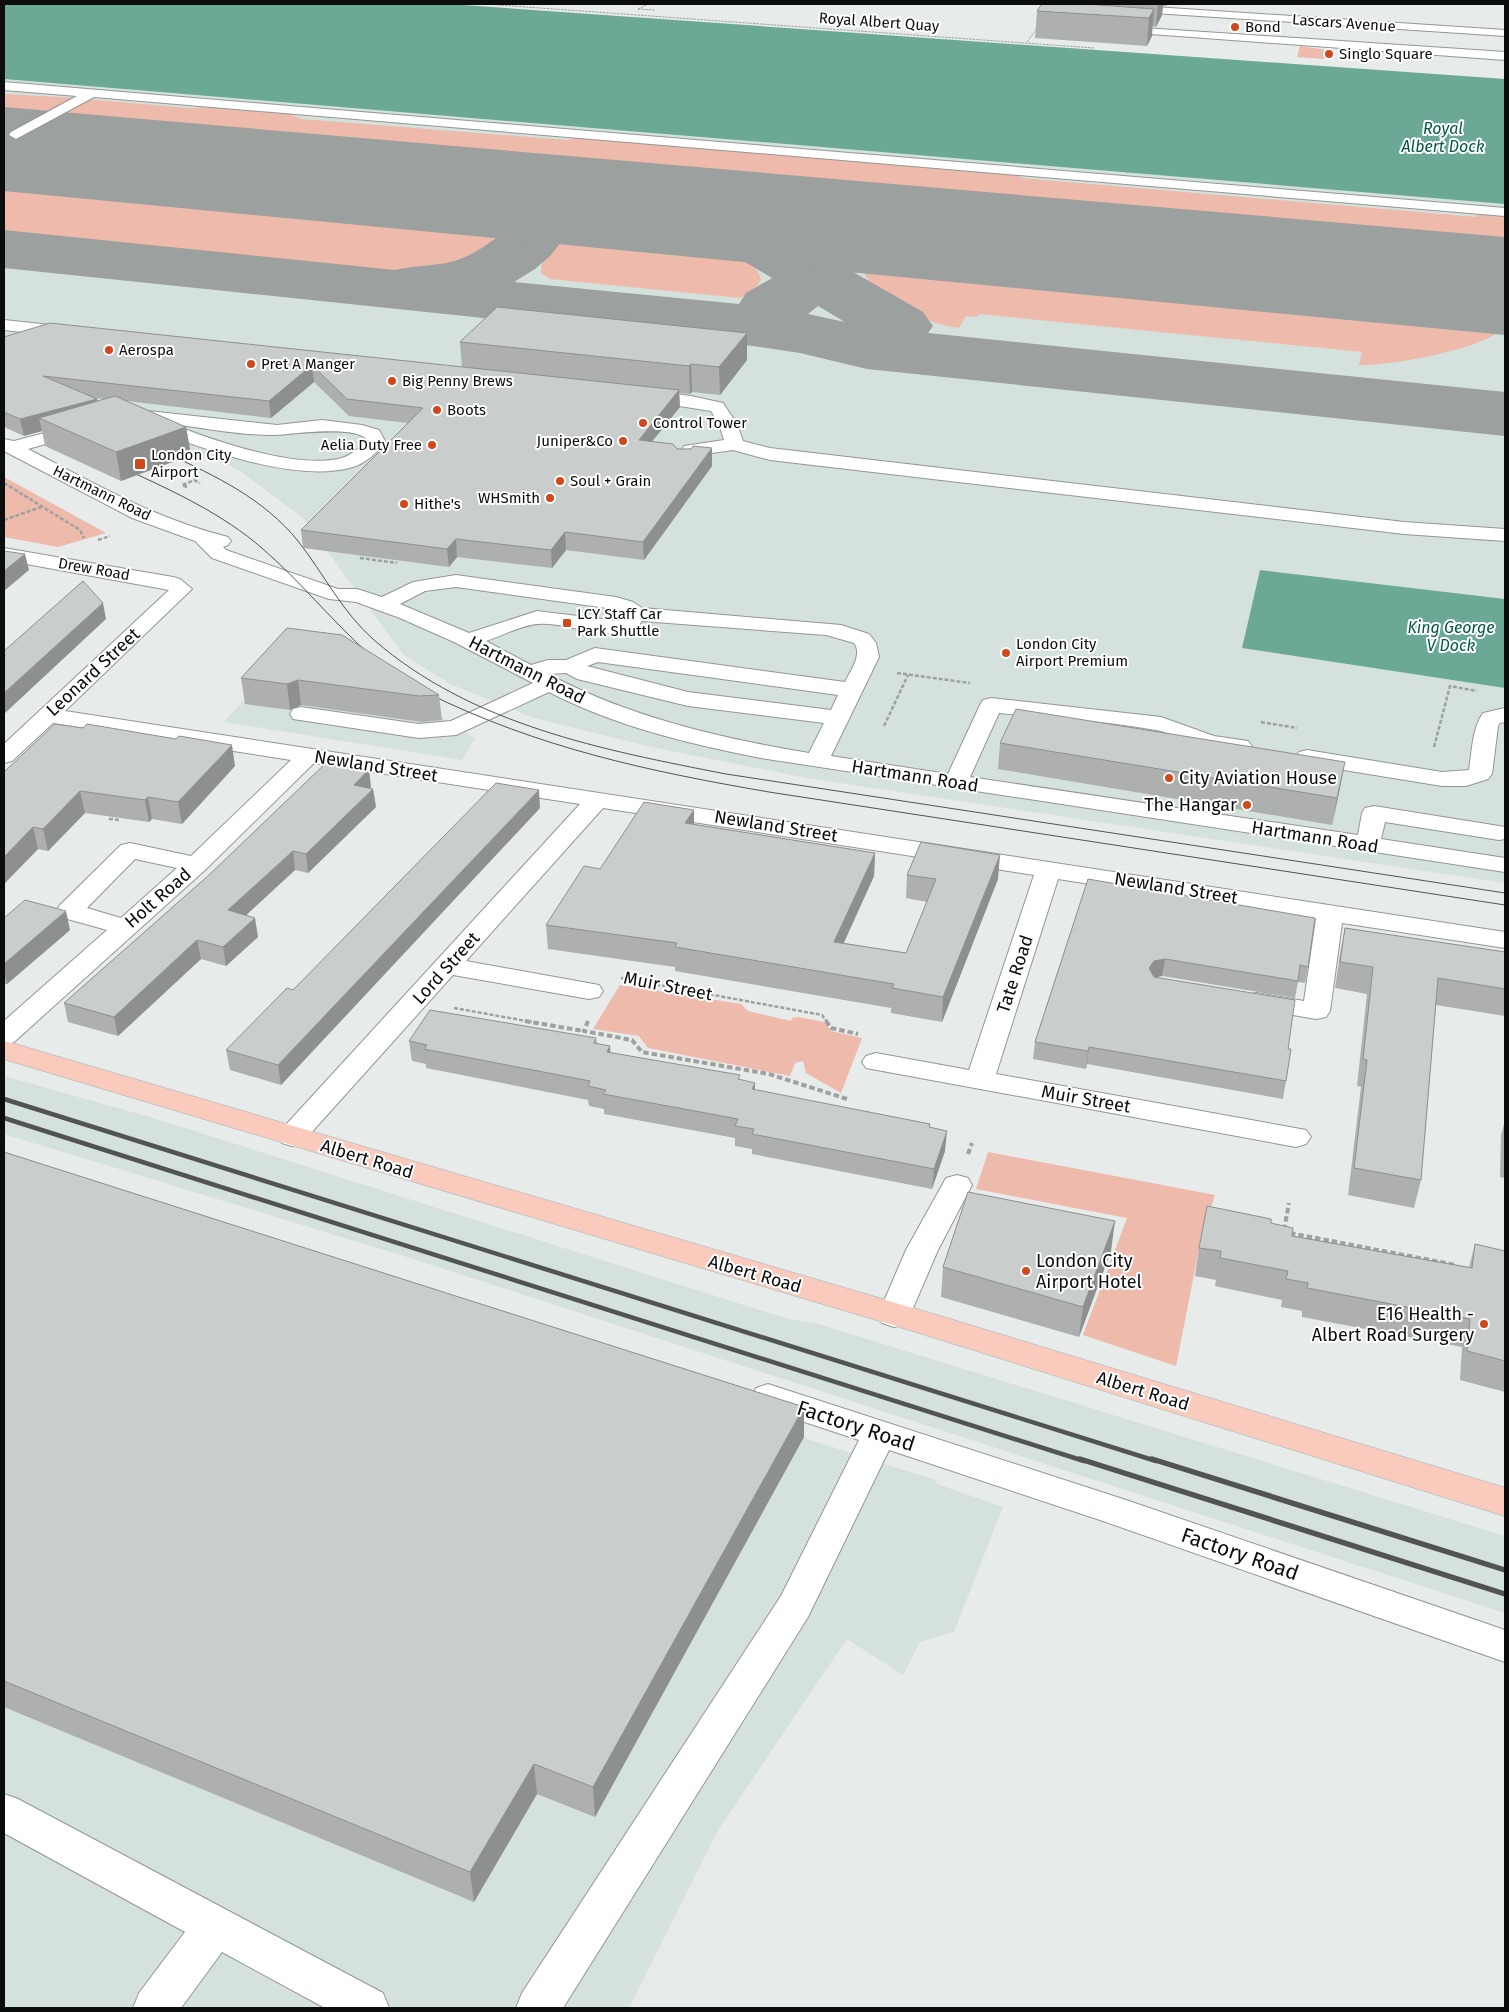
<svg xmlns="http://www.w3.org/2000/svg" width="1509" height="2012" viewBox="0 0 1509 2012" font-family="'Fira Sans',sans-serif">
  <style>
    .built { fill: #d4e1dd }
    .green { fill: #edbaab }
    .water { fill: #6ca896 }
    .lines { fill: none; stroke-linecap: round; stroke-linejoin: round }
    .taxiway { fill: #9ca09f; fill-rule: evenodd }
    .runway { fill: #9ca09f; fill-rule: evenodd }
    .minor-casing { stroke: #939695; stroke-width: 2 }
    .major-casing { stroke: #c4c5c5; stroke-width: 2 }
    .path-far2 { stroke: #9ea1a0; stroke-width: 1; stroke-dasharray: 2.5 1; stroke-linecap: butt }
    .path-far1 { stroke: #9ea1a0; stroke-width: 2.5; stroke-dasharray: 4 2; stroke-linecap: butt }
    .path { stroke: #9ea1a0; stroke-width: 4; stroke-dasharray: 5.5 3; stroke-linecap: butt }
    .minor { fill: #fff; fill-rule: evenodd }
    .major { fill: #facbbd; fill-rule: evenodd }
    .tram { stroke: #525454; stroke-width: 1 }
    .rail-far1 { stroke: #525454; stroke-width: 4.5 }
    .rail { stroke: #525454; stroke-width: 5.5 }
    .wall { fill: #adb0af; fill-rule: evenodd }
    .shaded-wall { fill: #8d908e }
    .building { fill: #c9cdcb; stroke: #8d908e }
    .poi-dot { fill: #d0481c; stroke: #fff; stroke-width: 2 }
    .labels { text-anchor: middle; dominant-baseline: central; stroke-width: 4; stroke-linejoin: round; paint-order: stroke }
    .far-street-label { font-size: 15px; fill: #0b0c0c; stroke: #fff }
    .far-poi-label { font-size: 15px; fill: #0b0c0c; stroke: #fff; text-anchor: start }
    .far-water-label { font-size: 16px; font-style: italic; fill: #005847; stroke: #fff }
    .street-label { font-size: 18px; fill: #0b0c0c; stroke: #fff }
    .poi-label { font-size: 18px; fill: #0b0c0c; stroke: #fff; text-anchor: start }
    .near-street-label { font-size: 21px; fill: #0b0c0c; stroke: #fff }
  </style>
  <rect width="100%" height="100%" fill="#e7ebea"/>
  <path class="built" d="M4 79 1505 204V599L1260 570 1242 648 1505 688V883L807 778 656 748 534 718 450 684 404 655 302 517 239 470 4 367Z
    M305 634 475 738 462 760 224 722Z
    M4 1076 150 1117 788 1319 815 1323 1505 1536V1613L404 1256 4 1134Z
    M4 1181 935 1480 937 1484 1003 1507 954 1632 920 1642 903 1675 847 1639 718 1830 629 2008H4Z"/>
  <path class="green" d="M1300 46 1327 50 1325 59 1297 57Z
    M4 94 79 98 16 132 4 131Z
    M86 99 189 108 219 107 287 113 302 119 568 140 576 137 1012 172 1022 178 1477 217 1478 213 1505 214V264L23 133Z
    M4 168 470 211 489 216 500 225V231C461 290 372 274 313 269L310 271 4 240Z
    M619 225C642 227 677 227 699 233 716 237 759 263 761 280L751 293 740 298 550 279 541 273C538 240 596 230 619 225Z
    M887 250 1491 306 1504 318 1505 322C1502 348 1382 367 1359 365L1362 352 979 314 977 317 966 316 959 328C941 326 927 320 911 312 889 301 829 259 887 250Z
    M4 477 106 533 58 547 4 537Z
    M620 985 741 1004 748 1011 791 1021 792 1018 798 1017 824 1022 831 1031 862 1038 841 1093 806 1073 803 1061 795 1063 790 1076 648 1048 639 1036 593 1029Z
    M988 1152 1215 1195 1202 1234 1176 1366 1083 1335 1127 1218 976 1189Z"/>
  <path class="water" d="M4 4H449L1505 79V204L4 79Z
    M1260 570 1505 599V688L1242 648Z"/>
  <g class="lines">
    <path class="taxiway" d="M486 175 547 190 560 200 573 219V227L550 256 535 269 514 282 739 304 746 293 772 278 701 236 659 224 650 211 659 198 680 193 745 210 802 243C841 212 921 210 967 222L976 235 967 248C960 250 952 253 944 253 911 256 875 245 848 269L923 312 933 326 928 333 1505 392V436L867 369 800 353 753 346 4 268V230L395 270C412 266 429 266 446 263 471 258 495 241 512 223V220L499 213 465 205 457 193 465 181ZM818 306 845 322 808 314Z
      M1440 261 1505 274V314L1417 294 1408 280 1417 266Z"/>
    <path class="runway" d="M4 107 1505 237V335L4 191Z"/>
    <g class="minor-casing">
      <path id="minor" d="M1056 4H1109L1505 30V36L1062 7Z
        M1114 26 1505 52V60L1110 31V27Z
        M4 82 1505 208V216L94 97 16 139 9 135 11 132 77 96 4 90Z
        M4 320 69 327 75 329 77 332 75 335 69 337 4 330Z
        M641 390 691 396 723 403 737 424 743 441 770 448 1404 522 1505 529V541L1404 534 770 460 733 450 697 455 691 464H677L675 460 684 446 724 440 719 424 711 411 635 399 632 395 635 391Z
        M130 409 277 425 322 420 362 425 379 430 385 441C378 452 366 463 353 467 297 484 200 448 147 427L144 423 145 421 124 418 121 414 124 410ZM171 424C206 428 254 438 288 434 303 433 357 426 367 440 360 447 352 455 342 458 297 470 215 441 171 424Z
        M79 424 85 425 88 429 85 433 28 449C96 484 153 518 228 537L231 541 228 545 223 547 226 550 338 589H357L382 597 413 582 456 575 616 597 633 602 642 608 841 625 869 634 876 643 879 657 831 756 948 774 980 705 983 700 991 698 1161 717 1214 736 1248 741 1252 746 1248 751C1215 759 1186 736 1156 730 1105 721 1051 718 999 713L970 777 1358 835 1362 813 1365 808 1374 806 1499 826 1505 827V839L1499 840 1385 822 1381 839 1505 858V872L761 758C689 744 615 726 549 692L456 735 419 738 293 719 290 714 293 709 301 707 419 724 451 721 533 683 454 642 400 618 356 602 329 599 212 558 195 541 132 518 4 451V439L14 441ZM456 587 614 609 625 615 618 621 537 611 469 633 400 604 425 591ZM642 621 826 635 854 643C863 655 850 671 845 682L595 648 566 660H548L531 665 486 641C502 636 521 625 538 624 567 620 623 650 642 621ZM598 662 838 695 831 710 688 692 587 666ZM566 673 577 679 688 706 824 723 809 753C719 738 629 717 548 674Z
        M4 548 173 577 180 579 192 589 65 711 1505 932V948L1342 923 1330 1011 1326 1017 1316 1019 1247 1007 1243 1001 1247 995 1257 993 1304 1001 1316 919 1058 879 996 1074 1306 1130 1311 1137 1306 1144 1296 1147 866 1068 862 1062 866 1056 876 1053 969 1070 1034 875 603 808 466 961 599 985 603 991 599 997 589 999 453 975 302 1143 292 1146 282 1143 277 1136 282 1129 580 804 314 763 205 870 14 1042 4 1045V1021L107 930 60 917 56 911 60 905 121 845 130 843 191 856 291 760 53 723 12 761 4 763V744L169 590 4 560ZM135 859 177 868 121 918 87 908Z
        M1505 708V722L1500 723 1498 726 1492 774 1488 779 1466 786H1442L1307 764 1299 762 1295 757 1299 752 1307 750 1442 772 1469 770C1472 751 1472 729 1483 713Z
        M957 1175 968 1178 972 1185 938 1250 910 1315 906 1323 894 1327 882 1323 878 1315 906 1250 946 1178Z
        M768 1384 1126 1500 1505 1630V1662L1100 1520 889 1450 808 1617 563 2008H516L522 1993 781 1596 859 1440 756 1406 751 1397 756 1388Z
        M4 1794 18 1799 383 1993 389 2008H325L222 1952 181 2008H133L139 1993 185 1932 4 1833Z"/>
    </g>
    <g class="major-casing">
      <path id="major" d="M4 1041 933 1314 1505 1488V1516L910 1330 4 1059Z"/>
    </g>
    <path class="path-far2" d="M484 4 1094 48
      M638 9 655 10
      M638 9 648 4
      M1027 42 1038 27"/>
    <path class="path-far1" d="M194 480 200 483
      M4 483 80 530 84 538
      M187 487 182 485 195 480
      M4 520 41 507
      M98 540 110 536
      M360 558 397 563
      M897 673 970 683
      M1261 722 1297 728
      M884 726 908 675
      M1434 747 1450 686 1477 691
      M115 814 110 819 120 820
      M621 978 822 1015 827 1022
      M454 1008 532 1022"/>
    <path class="path" d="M525 1021 584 1031
      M588 1021 584 1031 632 1040 642 1052 769 1074 847 1099
      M826 1021 831 1028 858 1034
      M968 1154 972 1143
      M1284 1230 1289 1203
      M1290 1233 1456 1265"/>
    <use href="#minor" class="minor"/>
    <use href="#major" class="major"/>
    <path class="tram" d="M168 454C216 476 264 499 298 541 324 574 342 612 374 640 472 725 603 750 726 774L1505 893
      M125 469C173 491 223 514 263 549 301 582 332 621 369 654
      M427 693C539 748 647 771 769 792L1505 905"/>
    <path class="rail-far1" d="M4 1099 1156 1461
      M4 1118 1084 1461"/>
    <path class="rail" d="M1080 1459 1505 1594
      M1152 1459 1505 1570"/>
  </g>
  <path class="wall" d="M1042 4H1167L1166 6H1163L1162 15 1156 27 1152 26V36L1147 46 1035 38 1037 11Z
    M747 333V360L720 395 692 392 690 394 679 393 680 407 652 442 677 449 712 448V466L644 560 566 550 552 568 457 557 449 567 303 548 301 530 408 423 349 416 314 382 271 418 127 401 186 427 191 455 121 481 45 446 42 431 24 436 4 427V337L462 367 460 342ZM94 398 106 399 97 401V399Z
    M287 628 439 695 442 720 422 722 301 705 290 710 245 704 241 678Z
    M1000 743 1340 788 1332 825 998 769Z
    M235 766 182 824 152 819 149 822 85 813 48 851 38 849 4 884V772Z
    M371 787 370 788 373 789 376 807 308 873 295 870 246 915 258 937 226 966 201 959 118 1036 68 1022 64 1003 209 875Z
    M540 808 281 1085 230 1070 226 1050 293 990Z
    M694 810V824L875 853 874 876 844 943 906 953 927 902 906 898 907 875 998 879 942 1022 891 1013V1008L675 971V967L548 949 546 925Z
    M1088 879 1308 967 1305 983 1298 982 1295 998 1162 976 1156 977 1288 1049H1291L1283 1099 1087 1064 1086 1069 1033 1059 1035 1042Z
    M4 918 70 930 7 984H4Z
    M1345 928 1505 952V1016L1436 1005 1421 1180 1414 1208 1348 1195 1361 1087 1357 1086 1367 994 1335 988 1340 954Z
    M596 1038 597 1044 610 1046V1053L740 1080 755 1090 930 1127 945 1151 932 1189 752 1154V1149L735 1146V1138L604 1114V1109L589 1106 588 1100 426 1068V1064L412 1061 409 1041Z
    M1505 1120V1178L1500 1177 1501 1135Z
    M4 1152 804 1407V1437L595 1817 537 1794 474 1902 4 1707Z
    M1271 1223 1292 1236 1469 1267 1475 1244 1505 1251V1392L1460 1380 1462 1347 1302 1317V1311L1281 1307 1282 1300 1215 1286 1216 1280 1195 1276 1199 1248Z
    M1111 1251 1079 1337 941 1297 943 1267Z"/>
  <path class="shaded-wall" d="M1158 4H1163L1162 15 1156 27Z
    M1154 9 1152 36 1147 46 1149 18Z
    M747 333V360L720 395 719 367Z
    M691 364 692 392 690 394 689 366Z
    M312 365 314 382 271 418 269 401Z
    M679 390 680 407 639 457V440Z
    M97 399 100 415 39 418 42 431 24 436 20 419Z
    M186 427 191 455 121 481 116 452Z
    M712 448V466L644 560 643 542Z
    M565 532 566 550 552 568 551 550Z
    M456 539 457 557 449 567 447 549Z
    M25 554 29 570 4 591V571Z
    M103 603 106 619 4 714V693Z
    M298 680 301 705 290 710 287 684Z
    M232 745 235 766 182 824 178 802Z
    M1345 762 1340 788 1332 825 1337 798Z
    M369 769 371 787 356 803 354 785Z
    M373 789 376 807 308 873 306 854Z
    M539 790 540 808 281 1085 278 1065Z
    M80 791 85 813 48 851 43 829Z
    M148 797 152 819 149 822 145 800Z
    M694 810V833L685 823Z
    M33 827 38 849 4 884V857Z
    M293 851 295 870 231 929 228 910Z
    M875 853 874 876 833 966 834 942Z
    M1000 855 998 879 942 1022 943 997Z
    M66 911 70 930 7 984 4 971V964Z
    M255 918 258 937 226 966 223 947Z
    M197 940 201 959 118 1036 114 1017Z
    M1165 959 1162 976 1152 978 1149 968 1154 961Z
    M610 1046 611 1065 607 1052Z
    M1089 1047 1087 1064 1086 1069 1088 1051Z
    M755 1083V1102L752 1089Z
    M947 1131 945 1151 932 1189 934 1169Z
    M1115 1221 1111 1251 1079 1337 1083 1307Z
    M804 1407V1437L595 1817 593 1787Z
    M534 1764 537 1794 474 1902 470 1872Z"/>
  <path class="building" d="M1042 4H1086L1154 9 1149 18 1037 11Z
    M497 307 747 333 719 367 691 364 689 366 460 342Z
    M50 323 679 390 639 440 673 444 677 449H691L693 446 712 448 643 542 565 532 551 550 456 539 447 549 301 530 423 408 347 399 312 365 269 401 43 376 97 399 20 419 4 412V337Z
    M115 396 186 427 116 452 39 418Z
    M4 551 25 554 4 571Z
    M83 581 103 603 4 693V651Z
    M287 628 342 635 439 695 419 696 298 680 287 684 241 678Z
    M1016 709 1345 762 1337 798 1000 743Z
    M55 724 83 728 87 724 176 739 179 736 232 745 178 802 148 797 145 800 80 791 43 829 33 827 4 857V772Z
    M328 761 369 769 354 785 373 789 306 854 293 851 228 910 255 918 223 947 197 940 114 1017 64 1003 209 875Z
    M496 783 539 790 278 1065 226 1050 287 988 293 990Z
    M644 802 694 810 685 823 875 853 834 942 906 953 936 879 907 875 921 842 1000 855 943 997 892 988 894 984 675 947 677 943 546 925 584 866 600 869Z
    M1088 879 1315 918 1308 967 1300 965 1298 981 1165 959 1154 961 1149 968 1154 977 1295 1000 1288 1049H1291L1286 1081 1089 1047 1088 1051 1035 1042Z
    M25 900 66 911 4 964V918Z
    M1345 928 1505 952V989L1438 978 1421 1180 1354 1168 1367 1060 1363 1059 1373 967 1340 962Z
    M430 1010 596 1038 594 1043 610 1046 607 1052 740 1075 738 1079 755 1083 752 1089 930 1124 929 1127 947 1131 934 1169 752 1134 754 1129 735 1126 738 1119 603 1094 606 1090 588 1086 590 1081 424 1049 427 1045 409 1041Z
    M4 1152 804 1407 593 1787 534 1764 470 1872 4 1681Z
    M968 1192 1115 1221 1083 1307 943 1267Z
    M1207 1206 1271 1219V1223L1293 1228 1292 1236 1472 1268 1475 1244 1505 1251V1361L1467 1351 1470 1319 1307 1288 1308 1283 1286 1279 1288 1271 1220 1258 1221 1251 1199 1248Z"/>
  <g class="poi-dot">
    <circle cx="1235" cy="27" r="5"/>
    <circle cx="1329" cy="54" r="5"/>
    <circle cx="109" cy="350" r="5"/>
    <circle cx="251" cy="364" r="5"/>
    <circle cx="392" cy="381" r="5"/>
    <circle cx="437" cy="410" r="5"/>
    <circle cx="643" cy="423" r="5"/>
    <circle cx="623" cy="441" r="5"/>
    <circle cx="432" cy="445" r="5"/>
    <rect x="134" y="458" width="12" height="12" rx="2.5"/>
    <circle cx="560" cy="481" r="5"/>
    <circle cx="550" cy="498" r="5"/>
    <circle cx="404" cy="504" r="5"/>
    <rect x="562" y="618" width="10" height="10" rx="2.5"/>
    <circle cx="1006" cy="653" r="5"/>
    <circle cx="1169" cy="778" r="5"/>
    <circle cx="1247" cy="805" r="5"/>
    <circle cx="1026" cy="1271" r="5"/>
    <circle cx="1484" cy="1324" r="5"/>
  </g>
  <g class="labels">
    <g class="far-street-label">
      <text transform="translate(879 22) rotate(4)">Royal Albert Quay</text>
      <text transform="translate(1344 23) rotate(4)">Lascars Avenue</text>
      <text transform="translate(102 493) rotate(26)">Hartmann Road</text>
      <text transform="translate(94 569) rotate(10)">Drew Road</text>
    </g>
    <g class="far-poi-label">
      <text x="1245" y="27">Bond</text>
      <text x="1339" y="54">Singlo Square</text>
      <text x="119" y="350">Aerospa</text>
      <text x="261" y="364">Pret A Manger</text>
      <text x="402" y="381">Big Penny Brews</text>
      <text x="447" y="410">Boots</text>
      <text x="653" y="423">Control Tower</text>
      <text x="613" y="441" text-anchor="end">Juniper&amp;Co</text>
      <text x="422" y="445" text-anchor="end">Aelia Duty Free</text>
      <text x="151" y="455">London City<tspan x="151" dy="17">Airport</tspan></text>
      <text x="570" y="481">Soul + Grain</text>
      <text x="540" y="498" text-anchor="end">WHSmith</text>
      <text x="414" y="504">Hithe's</text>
      <text x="577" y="614">LCY Staff Car<tspan x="577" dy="17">Park Shuttle</tspan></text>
      <text x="1016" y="644">London City<tspan x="1016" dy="17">Airport Premium</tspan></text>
    </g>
    <g class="far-water-label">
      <text x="1443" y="128">Royal<tspan x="1443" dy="18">Albert Dock</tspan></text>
      <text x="1451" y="627">King George<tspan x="1451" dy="18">V Dock</tspan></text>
    </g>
    <g class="street-label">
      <text transform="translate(527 670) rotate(27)">Hartmann Road</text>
      <text transform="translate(93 672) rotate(-43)">Leonard Street</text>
      <text transform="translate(376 766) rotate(9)">Newland Street</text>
      <text transform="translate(915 776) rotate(9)">Hartmann Road</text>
      <text transform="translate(776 826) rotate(9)">Newland Street</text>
      <text transform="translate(1315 837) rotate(9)">Hartmann Road</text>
      <text transform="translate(1176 888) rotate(9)">Newland Street</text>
      <text transform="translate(158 898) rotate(-41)">Holt Road</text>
      <text transform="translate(446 968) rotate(-48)">Lord Street</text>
      <text transform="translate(1015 974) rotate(-72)">Tate Road</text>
      <text transform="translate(668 986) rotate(11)">Muir Street</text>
      <text transform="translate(1086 1099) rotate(10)">Muir Street</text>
      <text transform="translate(367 1159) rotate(17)">Albert Road</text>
      <text transform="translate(755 1274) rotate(16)">Albert Road</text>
      <text transform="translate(1143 1391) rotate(17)">Albert Road</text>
    </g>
    <g class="poi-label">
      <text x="1179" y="778">City Aviation House</text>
      <text x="1237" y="805" text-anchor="end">The Hangar</text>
      <text x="1036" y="1261">London City<tspan x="1036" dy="21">Airport Hotel</tspan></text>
      <text x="1474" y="1314" text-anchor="end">E16 Health -<tspan x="1474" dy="21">Albert Road Surgery</tspan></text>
    </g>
    <g class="near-street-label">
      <text transform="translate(856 1426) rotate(18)">Factory Road</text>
      <text transform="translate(1240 1554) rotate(19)">Factory Road</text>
    </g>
  </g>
  <rect width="1509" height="2012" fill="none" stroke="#0b0c0c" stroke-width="10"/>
</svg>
